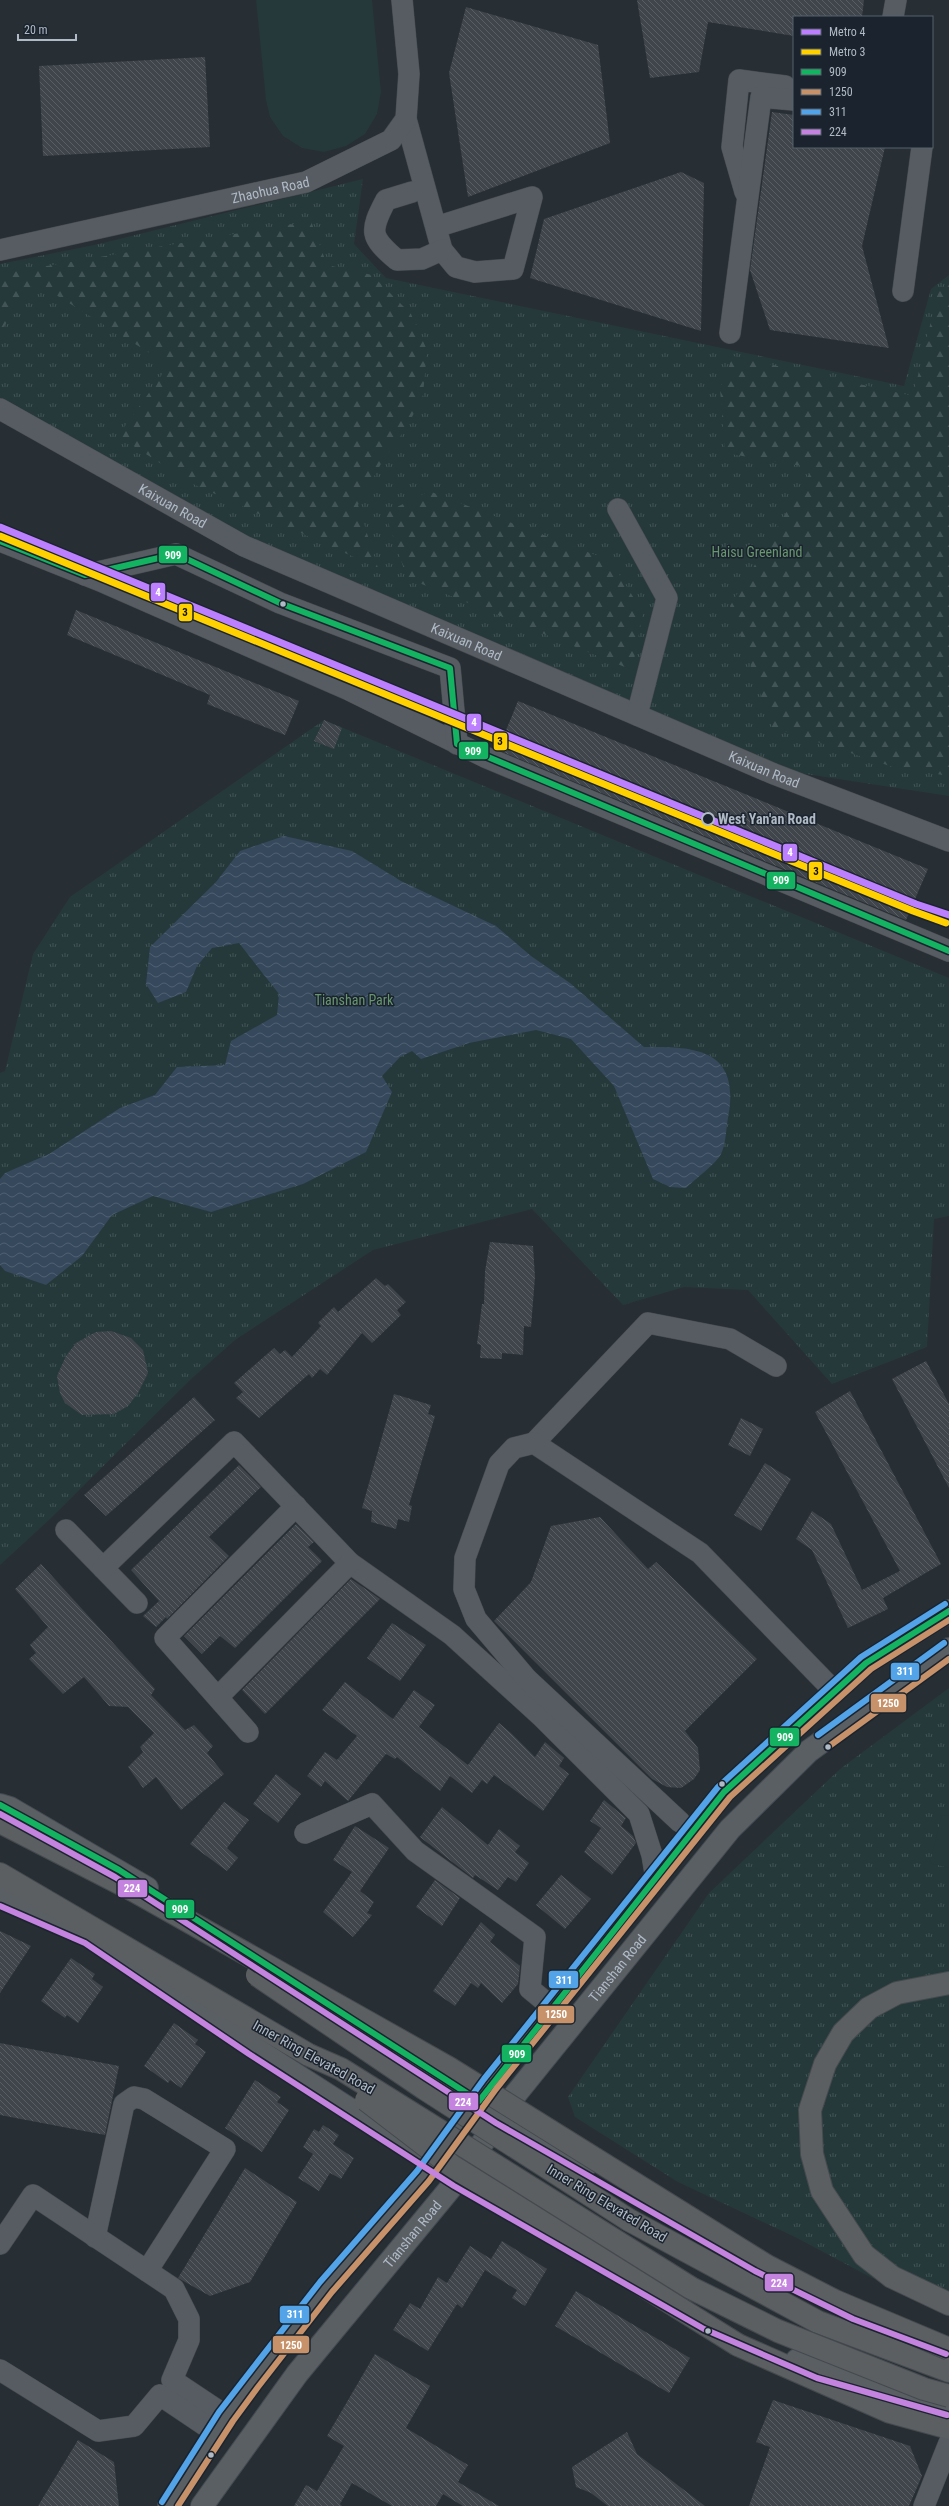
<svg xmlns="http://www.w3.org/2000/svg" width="949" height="2506" viewBox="0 0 949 2506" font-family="'Roboto Condensed',sans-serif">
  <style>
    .grass { fill: url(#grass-tufts) }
    .forest { fill: url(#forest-firs) }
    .pitch { fill: #25393a }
    .water { fill: url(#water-waves) }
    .building { fill: url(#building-back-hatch) }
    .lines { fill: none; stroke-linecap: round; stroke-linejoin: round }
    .minor-casing { stroke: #454a4f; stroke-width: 22 }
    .major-casing { stroke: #444a51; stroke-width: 24 }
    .highway-casing { stroke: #444a4f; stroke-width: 24 }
    .minor { stroke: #575c62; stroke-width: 21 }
    .major { stroke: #5a5f64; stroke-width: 22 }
    .highway { stroke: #5c5f62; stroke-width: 22 }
    .highway-bridge-casing { stroke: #444a4f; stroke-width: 24; stroke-linecap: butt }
    .highway-bridge { stroke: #5c5f62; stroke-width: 22 }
    .bus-1-casing { stroke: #1b242e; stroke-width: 9 }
    .bus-2-casing { stroke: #1b242e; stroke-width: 9 }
    .bus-3-casing { stroke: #1b242e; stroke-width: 9 }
    .bus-4-casing { stroke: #1b242e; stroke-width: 9 }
    .bus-1 { stroke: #13b361; stroke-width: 6 }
    .bus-2 { stroke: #c7916a; stroke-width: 6 }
    .bus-3 { stroke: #53a3e8; stroke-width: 6 }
    .bus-4 { stroke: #c483df; stroke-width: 6 }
    .metro-1-casing { stroke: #1b242e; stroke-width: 10 }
    .metro-2-casing { stroke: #1b242e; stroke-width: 10 }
    .metro-1 { stroke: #bc80ff; stroke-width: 7 }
    .metro-2 { stroke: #ffd100; stroke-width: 7 }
    .bus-dot { fill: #b0bac6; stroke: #1b242e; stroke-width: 1.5 }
    .stop-dot { fill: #1b242e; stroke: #b0bac6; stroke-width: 2 }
    .labels { text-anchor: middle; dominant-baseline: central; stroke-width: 3; stroke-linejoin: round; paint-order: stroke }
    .street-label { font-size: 14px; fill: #b0bac6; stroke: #1b242e }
    .park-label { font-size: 14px; fill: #68966f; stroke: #1b242e }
    .stop-label { font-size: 14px; font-weight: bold; fill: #b0bac6; stroke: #1b242e; text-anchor: start }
    .line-badge { stroke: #1b242e; stroke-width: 1.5 }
    .badge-label { font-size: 11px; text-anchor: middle; font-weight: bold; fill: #fff }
    .pale-badge-label { font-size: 11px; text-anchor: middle; font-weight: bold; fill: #111 }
  </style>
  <defs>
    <pattern id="grass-tufts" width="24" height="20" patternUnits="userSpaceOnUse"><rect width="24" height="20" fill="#25393a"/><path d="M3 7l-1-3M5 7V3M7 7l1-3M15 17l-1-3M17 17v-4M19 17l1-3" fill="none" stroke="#425455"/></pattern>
    <pattern id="forest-firs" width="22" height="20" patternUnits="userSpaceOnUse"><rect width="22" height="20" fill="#25393a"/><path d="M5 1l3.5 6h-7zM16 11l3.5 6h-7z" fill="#425455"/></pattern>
    <pattern id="water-waves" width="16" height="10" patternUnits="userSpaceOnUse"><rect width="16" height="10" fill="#35485c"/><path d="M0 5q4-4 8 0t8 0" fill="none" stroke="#506072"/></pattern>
    <pattern id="building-back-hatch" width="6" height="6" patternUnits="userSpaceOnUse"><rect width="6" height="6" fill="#3f454a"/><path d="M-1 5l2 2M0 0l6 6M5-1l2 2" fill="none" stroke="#585e63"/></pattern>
  </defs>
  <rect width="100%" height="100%" fill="#272e34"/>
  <path class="grass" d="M363 179 354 244 386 278 904 386 931 289 949 275V796L780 770 246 543 0 399V264L99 244Z
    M324 720 949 978V1216L934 1219 927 1347 832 1384 748 1290 684 1287 623 1305 532 1209 373 1250 235 1340 190 1380 50 1519 0 1565V1073L5 1071 33 954 70 897Z
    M949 1688V2298L872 2278 797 2238 678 2182 575 2117 568 2097 709 1893 840 1769Z"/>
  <path class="forest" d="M311 221 327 265 372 275 411 314 427 350 423 395 408 425 382 462 358 505 378 568 191 483 118 436 169 365 35 282 0 332V274Z
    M949 284V776L893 767 772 727 730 606 813 468 725 453 720 389 733 356 913 396 938 292Z
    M429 491 611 561 643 613 632 670 407 578 385 513Z"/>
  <path class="pitch" d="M256 0H372L381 92 377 114 365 134 346 146 324 152 302 148 283 136 270 117 266 100Z
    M942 1815 949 1816V1868L930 1863Z"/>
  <path class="water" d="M284 836 352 851 401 881 496 926 531 956 570 983 644 1047C698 1046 741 1050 728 1118 726 1129 726 1144 721 1154 717 1163 694 1180 686 1188L670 1187 653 1179 614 1086 571 1039 536 1030 469 1043 421 1059 412 1051 400 1057 382 1076 392 1092 366 1152 303 1184 211 1212 153 1196 112 1215 82 1256 46 1285 5 1271 0 1265V1179L5 1173 49 1154 120 1108 155 1095 177 1067 225 1065 231 1041 277 1015 279 994 239 943 212 948 197 966 186 992 158 1003 146 984 150 947 216 882 240 851Z"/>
  <path class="building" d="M637 0H864L862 17H794V36L708 22 699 72 650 78Z
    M466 7 598 45 610 143 468 197 449 73Z
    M205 57 210 147 43 156 39 66Z
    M772 112 794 115V147H885L862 246 889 348 770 330 750 270Z
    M681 172 704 183 701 331 530 278 544 219Z
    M76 610 299 701 285 735 207 704 210 695 67 635Z
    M518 701 928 869 906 920 498 750Z
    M324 720 342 728 334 749 314 741Z
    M490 1242 533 1246 535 1277 531 1327 524 1326 523 1355 502 1353V1359L480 1358 481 1345 477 1344 482 1304H484L485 1271Z
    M376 1278 385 1286 388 1284 406 1302 397 1310 401 1315 372 1343 362 1333 327 1375 320 1369 312 1378 309 1374 259 1418 236 1398 243 1392 234 1383 274 1348 280 1354 285 1350 292 1357 321 1326 318 1323 334 1307 338 1312Z
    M111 1331 131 1338 143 1350 148 1373 138 1393 128 1406 114 1414 82 1415 65 1403 60 1393 57 1376 66 1356 76 1343 96 1332Z
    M926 1361 949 1404V1488L892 1379Z
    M850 1391 941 1564 883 1598 888 1609 848 1628 812 1550 796 1539 812 1511 831 1524 862 1590 900 1571 815 1412Z
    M394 1394 431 1405 428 1414 435 1416 409 1505 412 1506 409 1522 398 1519 396 1529 371 1522 372 1511 362 1508Z
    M194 1397 215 1420 106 1516 84 1495Z
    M741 1418 763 1429 750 1456 728 1445Z
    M765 1463 791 1479 761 1531 734 1515Z
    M239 1465 261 1487 209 1537 229 1556 167 1619 166 1617 156 1627 143 1616 159 1601 131 1570Z
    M600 1517 648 1569 656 1562 757 1659 685 1731 698 1748 700 1770 694 1779 681 1788 667 1787 652 1779 494 1621 531 1582 551 1526Z
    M296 1524 314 1542 308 1547 322 1561 235 1648 220 1636 202 1654 184 1636Z
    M41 1564 155 1689 151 1695 185 1730 194 1725 213 1746 207 1753 224 1774 181 1810 156 1777 143 1788 128 1767 143 1752 140 1747 154 1733 128 1707 109 1706 84 1677 63 1694 29 1659 36 1653 30 1645 48 1627 15 1589Z
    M351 1579 380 1599 265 1714 242 1690Z
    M392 1623 426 1645 400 1681 367 1658Z
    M345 1682 393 1719 414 1690 435 1705 419 1727 468 1765 499 1723 512 1734 535 1757 545 1742 564 1758 559 1766 569 1774 543 1811 494 1775 487 1784 482 1780 472 1793 450 1776 440 1791 397 1757 395 1759 386 1754 348 1801 325 1781 321 1787 307 1776 325 1752 337 1760 357 1736 322 1710Z
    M276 1774 301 1794 278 1823 253 1804Z
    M604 1800 626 1818 621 1826 633 1836 636 1843 612 1875 584 1852 601 1828 590 1821Z
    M224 1802 249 1820 227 1848 238 1858 227 1871 190 1844Z
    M442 1807 488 1845 499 1829 520 1846 515 1852 529 1863 516 1882 508 1877 498 1890 475 1875 473 1878 420 1837Z
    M355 1826 389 1848 360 1891 374 1902 367 1913 372 1915 353 1937 323 1912 352 1872 333 1860Z
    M561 1875 591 1899 565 1929 536 1905Z
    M435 1880 460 1898 442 1926 416 1907Z
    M481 1922 495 1935 490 1942 520 1966 518 1984 502 2003 481 1983 478 1988 471 1983 455 2006 433 1991Z
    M0 1931 31 1946 0 1993Z
    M71 1958 95 1974 92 1979 103 1987 78 2023 67 2015 65 2018 41 2001Z
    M174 2023 198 2040 195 2044 206 2052 181 2088 170 2080 168 2083 144 2066Z
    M0 2043 119 2066 105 2135 0 2115Z
    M255 2080 281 2097 277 2102 289 2110 262 2152 225 2128Z
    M323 2125 339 2135 333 2144 354 2158 341 2179 330 2173 319 2191 298 2178 313 2154 303 2147 314 2129 319 2132Z
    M245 2168 297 2202 250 2282 210 2296 178 2278Z
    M502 2241 547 2269 525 2306 512 2298 517 2290 485 2270 462 2308 457 2304 428 2351 393 2330 410 2303 420 2309 438 2277 447 2283 470 2246 491 2259Z
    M576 2291 690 2358 669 2393 555 2326Z
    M375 2354 430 2386 406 2428 468 2465 458 2482 499 2506H463L443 2494 436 2506H392L352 2483 340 2504 342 2506H294L306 2485 317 2491 344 2446 327 2436Z
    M773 2400 910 2446 922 2476 909 2506H749L770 2447 756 2442Z
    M627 2432 637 2454 705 2506H608L591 2493 576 2487 572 2467Z
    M78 2440 114 2462 119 2506H38Z"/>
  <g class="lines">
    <g class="minor-casing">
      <g id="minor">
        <path d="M893 17 896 0"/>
        <path d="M406 119 442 250 456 267 475 272 513 269 532 197 436 227"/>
        <path d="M412 192 386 200C369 232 370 237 397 260L422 259 442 250"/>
        <path d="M745 192 732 147 739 80 785 86"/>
        <path id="s1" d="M0 250 306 182 391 140 406 119 409 74 402 0"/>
        <path d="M903 291 922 147"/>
        <path d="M730 333 761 97 794 100"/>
        <path id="s2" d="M0 409 244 546 774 774 949 841"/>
        <path d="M618 509 667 598 637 715"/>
        <path d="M0 541 98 580 349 690 485 757 949 951"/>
        <path d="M85 575 176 554 280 603 450 668 457 744"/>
        <path d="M534 1443 648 1323 730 1339 776 1366"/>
        <path d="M66 1530 137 1603"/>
        <path d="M103 1568 234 1442 350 1563 452 1635 541 1716 639 1814 652 1855 656 1879"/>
        <path d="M218 1697 350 1563"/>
        <path d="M248 1732 165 1638 296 1506"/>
        <path d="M680 1822 527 1679 476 1619 464 1589 465 1558 499 1464 514 1448 534 1443 700 1553 834 1691"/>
        <path d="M305 1833 372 1804 415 1851 535 1937 530 1989 553 2008"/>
        <path d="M95 2237 124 2104 134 2097 144 2099 225 2149 147 2271"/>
        <path d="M0 2244 33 2195 174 2289 189 2319V2340L172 2380 226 2416"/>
        <path d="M0 2370 98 2431 134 2426 160 2395 215 2432"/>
        <path d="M924 2506 949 2443"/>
      </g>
    </g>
    <g class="major-casing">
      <g id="major">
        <path d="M0 1805 10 1808 147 1888"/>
        <path d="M0 1897 89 1936 253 2047 435 2164"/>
        <path d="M404 2054 500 2116 586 2165"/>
        <path d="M797 2360 819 2370 940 2404"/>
        <path d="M169 2506 226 2416 252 2382 326 2287 423 2176 490 2084 724 1792 866 1663 949 1611"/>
        <path id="s3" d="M202 2506 297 2374 458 2179 515 2095 730 1829 809 1751 949 1649"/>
      </g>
    </g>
    <g class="highway-casing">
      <path id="highway" d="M0 1822 131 1889
        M0 1874 309 2055
        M949 1983 897 1993 869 2008 843 2033 825 2064 810 2110 812 2154 822 2191 864 2255 892 2277 949 2304
        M629 2220 818 2322 949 2371
        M738 2345 890 2412 949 2428"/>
    </g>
    <use href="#minor" class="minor"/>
    <use href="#major" class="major"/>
    <use href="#highway" class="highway"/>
    <g class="highway-bridge-casing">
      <path id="highway-bridge" d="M131 1889 449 2068 767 2266 835 2301 949 2349
        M257 1975 425 2089 629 2220
        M309 2055 341 2069 691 2288 778 2331 924 2389 949 2396
        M366 2100 452 2166 738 2345"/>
    </g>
    <use href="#highway-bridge" class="highway-bridge"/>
    <g class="bus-1-casing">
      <path id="bus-1" d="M0 541 85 575 176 554 280 603 450 668 457 744 949 951
        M0 1805 119 1870 479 2101 724 1792 866 1663 949 1611"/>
    </g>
    <g class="bus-2-casing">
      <path id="bus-2" d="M828 1747 949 1659
        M178 2506 233 2421 258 2387 332 2292 429 2181 496 2089 730 1797 871 1669 949 1620"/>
    </g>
    <g class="bus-3-casing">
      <path id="bus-3" d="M818 1735 944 1643
        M162 2502 219 2412 246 2377 320 2282 417 2171 484 2079 718 1787 861 1657 945 1604"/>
    </g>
    <g class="bus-4-casing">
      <path id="bus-4" d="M0 1814 115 1877 496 2123 755 2271 853 2319 946 2354
        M0 1906 85 1943 249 2054 454 2186 704 2329 817 2378 947 2415"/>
    </g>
    <use href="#bus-1" class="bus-1"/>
    <use href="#bus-2" class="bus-2"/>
    <use href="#bus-3" class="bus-3"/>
    <use href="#bus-4" class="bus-4"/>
    <g class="metro-1-casing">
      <path id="metro-1" d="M0 527 916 904 949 915"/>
    </g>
    <g class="metro-2-casing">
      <path id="metro-2" d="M0 536 913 911 946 923"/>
    </g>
    <use href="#metro-1" class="metro-1"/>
    <use href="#metro-2" class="metro-2"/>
  </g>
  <g class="bus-dot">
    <circle cx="283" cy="604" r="3.5"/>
    <circle cx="828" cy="1747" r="3.5"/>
    <circle cx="722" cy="1784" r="3.5"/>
    <circle cx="708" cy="2331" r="3.5"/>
    <circle cx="211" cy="2455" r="3.5"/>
  </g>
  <circle class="stop-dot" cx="708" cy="819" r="6"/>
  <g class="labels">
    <g class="street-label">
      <text stroke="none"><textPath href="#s1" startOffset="277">Zhaohua Road</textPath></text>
      <text stroke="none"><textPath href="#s2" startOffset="198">Kaixuan Road</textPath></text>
      <text stroke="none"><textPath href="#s2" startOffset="522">Kaixuan Road</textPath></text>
      <text stroke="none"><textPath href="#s2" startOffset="846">Kaixuan Road</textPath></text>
      <text stroke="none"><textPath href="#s3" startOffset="680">Tianshan Road</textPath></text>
      <text transform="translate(314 2057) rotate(29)">Inner Ring Elevated Road</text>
      <text transform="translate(607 2203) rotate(31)">Inner Ring Elevated Road</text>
      <text stroke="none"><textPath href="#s3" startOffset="344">Tianshan Road</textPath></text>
    </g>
    <g class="park-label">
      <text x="757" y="552">Haisu Greenland</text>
      <text x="354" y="1000">Tianshan Park</text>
    </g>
    <g class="stop-label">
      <text x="718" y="819">West Yan'an Road</text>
    </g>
  </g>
  <g class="line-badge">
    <rect x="158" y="545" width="30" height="19" rx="4" fill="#13b361"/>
    <rect x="150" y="582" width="16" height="20" rx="4" fill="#bc80ff"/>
    <rect x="178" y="603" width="15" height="19" rx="4" fill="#ffd100"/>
    <rect x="466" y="713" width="16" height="19" rx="4" fill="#bc80ff"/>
    <rect x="493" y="732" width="15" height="19" rx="4" fill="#ffd100"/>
    <rect x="458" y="741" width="31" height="19" rx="4" fill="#13b361"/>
    <rect x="782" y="843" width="16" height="19" rx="4" fill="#bc80ff"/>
    <rect x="808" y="861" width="15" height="20" rx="4" fill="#ffd100"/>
    <rect x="766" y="871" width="30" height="19" rx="4" fill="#13b361"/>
    <rect x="890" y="1662" width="30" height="19" rx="4" fill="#53a3e8"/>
    <rect x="870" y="1693" width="37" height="20" rx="4" fill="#c7916a"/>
    <rect x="769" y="1727" width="31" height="20" rx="4" fill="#13b361"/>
    <rect x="117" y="1879" width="31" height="19" rx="4" fill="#c483df"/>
    <rect x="165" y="1899" width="30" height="20" rx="4" fill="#13b361"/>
    <rect x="548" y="1970" width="31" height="19" rx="4" fill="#53a3e8"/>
    <rect x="537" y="2005" width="38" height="19" rx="4" fill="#c7916a"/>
    <rect x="501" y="2044" width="31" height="19" rx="4" fill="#13b361"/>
    <rect x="448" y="2092" width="31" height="19" rx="4" fill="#c483df"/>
    <rect x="764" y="2273" width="30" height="19" rx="4" fill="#c483df"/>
    <rect x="279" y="2305" width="31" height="19" rx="4" fill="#53a3e8"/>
    <rect x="272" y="2335" width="38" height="19" rx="4" fill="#c7916a"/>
  </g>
  <g class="badge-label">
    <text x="173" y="559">909</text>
    <text x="158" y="596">4</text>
    <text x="474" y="726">4</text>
    <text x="473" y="755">909</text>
    <text x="790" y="856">4</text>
    <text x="781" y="884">909</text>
    <text x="905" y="1675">311</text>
    <text x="888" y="1707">1250</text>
    <text x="785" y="1741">909</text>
    <text x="132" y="1892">224</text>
    <text x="180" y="1913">909</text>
    <text x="564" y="1984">311</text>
    <text x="556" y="2018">1250</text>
    <text x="517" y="2058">909</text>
    <text x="463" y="2106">224</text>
    <text x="779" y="2287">224</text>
    <text x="295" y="2318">311</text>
    <text x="291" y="2349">1250</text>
  </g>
  <g class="pale-badge-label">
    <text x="185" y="616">3</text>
    <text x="500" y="745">3</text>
    <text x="816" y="875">3</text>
  </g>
  <rect x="793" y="16" width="140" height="132" fill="#1b242e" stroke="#57606b"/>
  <rect x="801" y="29" width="20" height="6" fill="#bc80ff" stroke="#57606b"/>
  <text x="829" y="36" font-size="12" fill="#b0bac6">Metro 4</text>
  <rect x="801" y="49" width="20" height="6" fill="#ffd100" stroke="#57606b"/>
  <text x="829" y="56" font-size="12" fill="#b0bac6">Metro 3</text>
  <rect x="801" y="69" width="20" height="6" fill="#13b361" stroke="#57606b"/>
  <text x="829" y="76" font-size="12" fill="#b0bac6">909</text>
  <rect x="801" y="89" width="20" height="6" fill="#c7916a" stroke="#57606b"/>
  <text x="829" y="96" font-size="12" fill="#b0bac6">1250</text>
  <rect x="801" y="109" width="20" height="6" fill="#53a3e8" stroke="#57606b"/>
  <text x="829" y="116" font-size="12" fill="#b0bac6">311</text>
  <rect x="801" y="129" width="20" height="6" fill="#c483df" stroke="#57606b"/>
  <text x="829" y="136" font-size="12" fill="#b0bac6">224</text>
  <path d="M18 34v6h58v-6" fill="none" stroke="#b0bac6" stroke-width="2"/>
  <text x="24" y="34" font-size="12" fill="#b0bac6" stroke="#1b242e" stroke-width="3" paint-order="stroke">20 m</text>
</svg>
